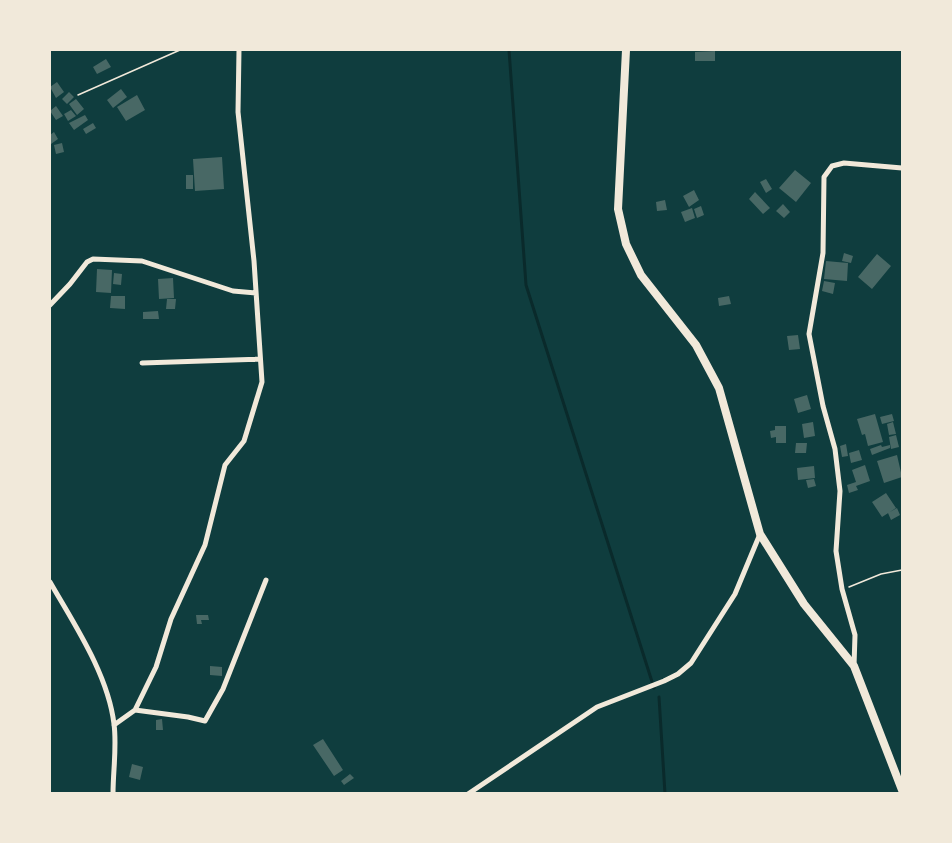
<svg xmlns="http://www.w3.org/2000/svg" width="952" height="843" viewBox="0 0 952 843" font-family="'Golos Text',sans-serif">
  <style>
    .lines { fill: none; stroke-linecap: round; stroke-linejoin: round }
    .stream { stroke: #0a2a2b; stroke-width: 3 }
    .building { fill: #486865 }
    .path { stroke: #f1e9da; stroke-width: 1.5 }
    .minor { stroke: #f1e9da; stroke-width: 5 }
    .secondary { stroke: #f1e9da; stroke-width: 8 }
  </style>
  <rect width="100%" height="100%" fill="#0f3d3e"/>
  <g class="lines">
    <path class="stream" d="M509 50 526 285 654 688
      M659 697 665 794"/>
  </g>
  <path class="building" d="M715 51V61H695V52Z
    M106 59 111 67 97 74 93 67Z
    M57 82 64 92 56 98 50 87Z
    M121 89 127 97 113 108 107 100Z
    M69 92 74 97 67 104 62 99Z
    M137 95 145 110 126 121 117 107Z
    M76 99 84 109 77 115 69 104Z
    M56 106 63 116 56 120 50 111Z
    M71 110 76 116 68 121 64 114Z
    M85 115 88 120 74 130 69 123Z
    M93 123 96 128 86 134 83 129Z
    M54 132 58 139 51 144 50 135Z
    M62 143 64 152 56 154 54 145Z
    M222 157 224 189 195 191 193 159Z
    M795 170 811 183 796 202 779 188Z
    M186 175H193V189H186Z
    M766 179 772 189 766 193 760 182Z
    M694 190 699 200 689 207 683 196Z
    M755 192 770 208 763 214 749 199Z
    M665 200 667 210 657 211 656 202Z
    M783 204 790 212 784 218 776 211Z
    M701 206 704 215 697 218 694 209Z
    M692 208 695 218 685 222 681 212Z
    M844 253 853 256 851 263 842 261Z
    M877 254 891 266 872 289 858 277Z
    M826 261 848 263 847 281 824 279Z
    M97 269 112 270 111 293 96 292Z
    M114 273 122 274 121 285 113 284Z
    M173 278 174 298 159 299 158 279Z
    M824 281 835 283 833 294 822 291Z
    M111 296H125V309L110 308Z
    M729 296 731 304 719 306 718 298Z
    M167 299H176L175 309H166Z
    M158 311 159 319H143V312Z
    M798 335 800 349 789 350 787 336Z
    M807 395 811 409 798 413 794 399Z
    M875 414 883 442 868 446 865 434 862 435 857 419Z
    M892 414 894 421 882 424 880 417Z
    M813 422 815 436 804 438 802 424Z
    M893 422 896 434 889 435 887 424Z
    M775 426H786V443H776V437L771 438 770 431 775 430Z
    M896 435 899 447 891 449 889 437Z
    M796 443H807L806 453H795Z
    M846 444 848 456 842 457 840 446Z
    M881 445 882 447 890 445V448L872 455 870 449Z
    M859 450 862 460 851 463 849 453Z
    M897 455 902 477 884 483 877 461Z
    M865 465 870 481 856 486 858 490 849 493 847 485 856 482 852 470Z
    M814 466 815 478 798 480 797 468Z
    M814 479 816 486 808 488 806 480Z
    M886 493 896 508 882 517 872 502Z
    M897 508 900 515 891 520 888 513Z
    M196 615H208L209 620H201L202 624H197Z
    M210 666 222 667V676L210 675Z
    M162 719 163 730H156V720Z
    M323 739 343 770 334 776 313 745Z
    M132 764 143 767 140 780 129 777Z
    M350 774 354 778 344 785 341 781Z"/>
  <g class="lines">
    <path class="path" d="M78 95 180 50
      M849 587 881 574 902 570"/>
    <path class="minor" d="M50 305 70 284 87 262 93 259 142 261 233 291 256 293
      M142 363 260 359
      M50 582C74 624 108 674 114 724 117 746 113 771 113 794
      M854 666 855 635 842 589 836 551 840 491 835 449 823 406 809 334 823 253 824 177 832 166 844 163 902 168
      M135 710 188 717 205 721 223 689 266 580
      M114 725 135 710 156 667 171 619 205 545 225 465 244 441 262 382 254 261 238 112 239 50
      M468 794 597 707 664 681 678 674 691 663 735 594 760 534"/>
    <path class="secondary" d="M626 50 618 209 626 244 641 275 696 345 719 388 760 534 804 604 854 666 902 790"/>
  </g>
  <rect width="952" height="843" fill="none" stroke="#f1e9da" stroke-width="102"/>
</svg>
